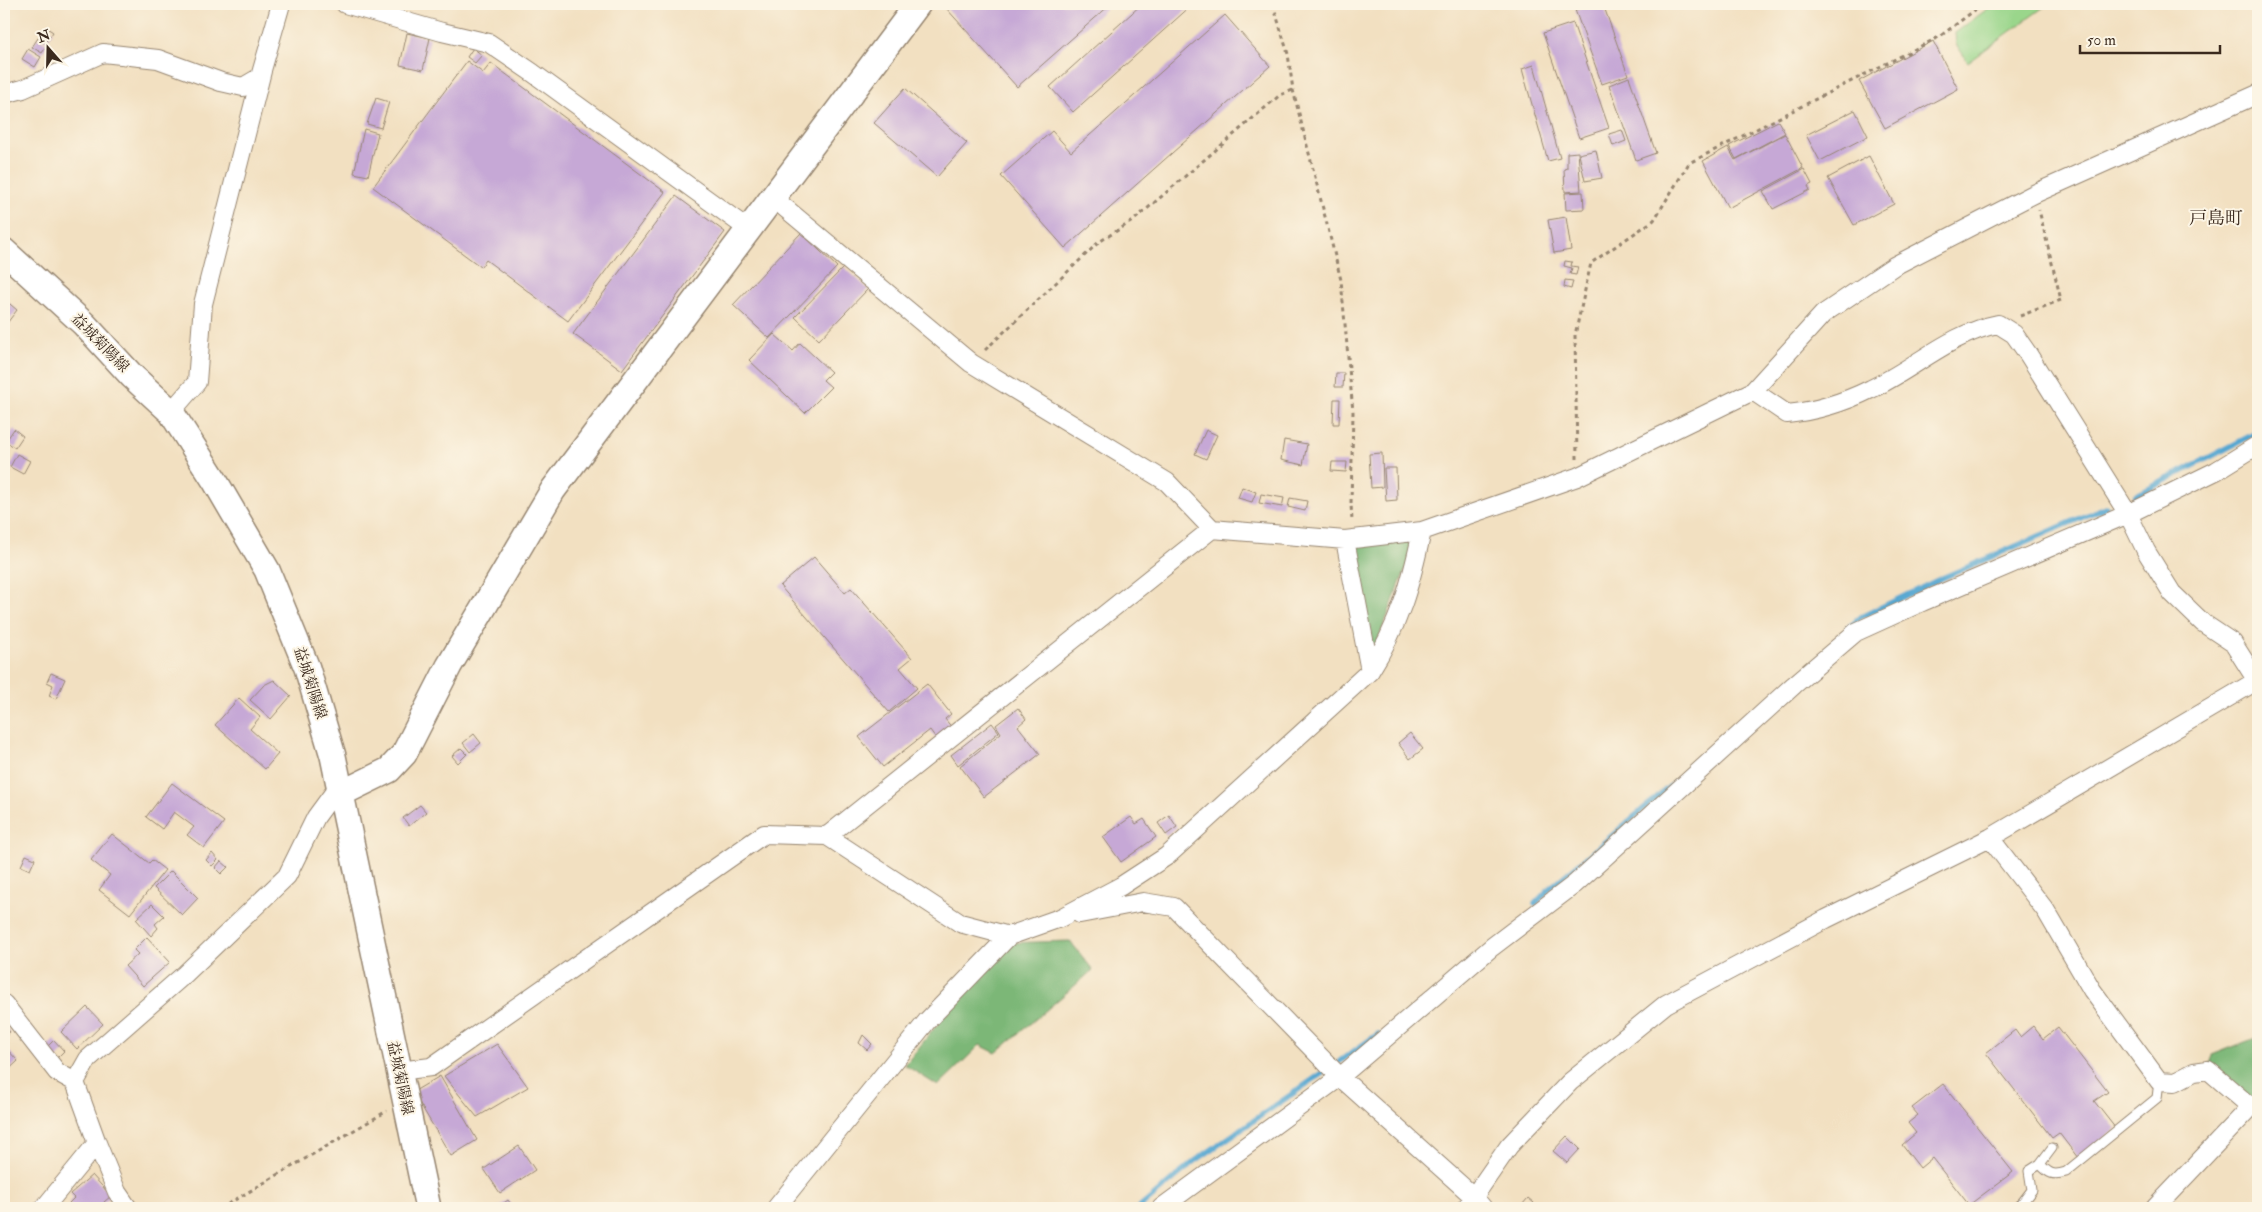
<svg xmlns="http://www.w3.org/2000/svg" width="2262" height="1212" viewBox="0 0 2262 1212" font-family="'IM FELL Double Pica','Noto Serif JP',serif">
  <style>
    .green { fill: #9ad68b; stroke: #6a8054 }
    .forest { fill: #7bb777; stroke: #5b704a }
    .lines { fill: none; stroke-linecap: round; stroke-linejoin: round }
    .stream { stroke: #57a7d1; stroke-width: 5.5 }
    .building { fill: #c6a8d6 }
    .lane-casing { stroke: #968570; stroke-width: 11 }
    .street-casing { stroke: #968570; stroke-width: 20 }
    .secondary-casing { stroke: #968570; stroke-width: 28 }
    .path { stroke: #968570; stroke-width: 3; stroke-dasharray: 4 4; stroke-linecap: butt }
    .lane { stroke: #fff; stroke-width: 9 }
    .street { stroke: #fff; stroke-width: 18 }
    .secondary { stroke: #fff; stroke-width: 25 }
    .labels { text-anchor: middle; dominant-baseline: central; stroke-width: 4; stroke-linejoin: round; paint-order: stroke }
    .street-label { font-size: 15px; fill: #3b2a1e; stroke: #fcf5e5 }
    .quarter-label { font-size: 18px; fill: #3b2a1e; stroke: #fcf5e5 }
  </style>
  <rect width="100%" height="100%" fill="#fcf5e5"/>
  <filter id="ink" filterUnits="userSpaceOnUse"><feTurbulence type="fractalNoise" baseFrequency=".02" numOctaves="2"/><feDisplacementMap in="SourceGraphic" scale="10" xChannelSelector="R" yChannelSelector="G"/><feConvolveMatrix kernelMatrix="1 2 1 2 8 2 1 2 1" color-interpolation-filters="sRGB"/></filter>
  <filter id="wash" filterUnits="userSpaceOnUse"><feTurbulence type="fractalNoise" baseFrequency=".0096" numOctaves="4" result="noise"/><feDisplacementMap in="SourceGraphic" scale="20" xChannelSelector="R" yChannelSelector="G"/><feGaussianBlur stdDeviation="1.12" result="paint"/><feColorMatrix in="noise" values="0 0 0 0 0 0 0 0 0 0 0 0 0 0 0 0 0 1.4 0 .05"/><feComposite in="paint" operator="in"/></filter>
  <g filter="url(#wash)">
    <rect width="100%" height="100%" fill="#f2e0c1"/>
    <path class="green" d="M1994 4H2048L1968 62 1956 44 1955 33Z"/>
    <path class="forest" d="M1409 538 1411 555 1373 653 1352 544Z
      M1070 941 1093 970 996 1053 980 1045 938 1086 905 1065 1002 943Z
      M2258 1037V1096L2252 1100 2211 1064 2212 1055Z"/>
    <g class="lines">
      <path class="stream" d="M2135 496 2258 432
        M1848 628 1861 617 1940 579 2106 507
        M1535 904 1550 888 1675 782
        M1340 1061 1378 1034
        M1139 1208 1195 1161 1324 1072"/>
    </g>
    <g id="blocks">
      <path class="building" d="M950 4H1111L1017 87 946 8Z
        M1142 4H1193L1073 112 1050 87Z
        M1592 4H1603L1628 75 1602 84 1575 10Z
        M1225 15 1270 66 1065 248 1001 176 1052 131 1071 152Z
        M1573 23 1609 128 1579 138 1543 33Z
        M47 28 53 32 47 41 41 37Z
        M407 33 430 38 423 70 400 65Z
        M38 38 48 44 42 53 32 47Z
        M1933 41 1958 89 1885 128 1859 81Z
        M473 48 482 55 475 63 467 57Z
        M28 49 41 57 35 67 22 59Z
        M467 61 483 73 491 63 665 192 568 321 486 260 481 267 373 187Z
        M1534 65 1560 158 1548 161 1522 69Z
        M1629 77 1656 153 1636 160 1609 85Z
        M905 88 967 143 937 177 874 123Z
        M376 98 389 102 381 128 367 124Z
        M1855 110 1868 136 1820 161 1806 135Z
        M1778 121 1785 133 1736 159 1729 146Z
        M364 129 378 133 368 176 354 173Z
        M1622 130 1626 141 1613 146 1609 134Z
        M1785 134 1803 168 1728 208 1703 161 1728 147 1735 160Z
        M1596 150 1602 178 1585 181 1579 154Z
        M1578 152 1581 191 1565 192 1564 169 1567 168V153Z
        M1869 156 1894 204 1854 225 1828 178Z
        M1804 169 1812 184 1808 186 1810 190 1773 209 1763 191Z
        M1583 192 1584 209 1566 210 1565 193Z
        M676 196 725 232 622 370 573 334Z
        M1566 217 1571 250 1554 253 1548 220Z
        M801 233 837 267 769 338 733 305Z
        M1565 261 1572 262 1571 266 1578 267 1576 275 1570 274 1572 268 1564 266Z
        M844 267 868 289 819 340 795 317Z
        M1565 280 1573 281 1571 289 1564 287Z
        M4 299 17 310 4 327Z
        M774 334 793 351 800 343 831 372 823 380 831 387 805 413 749 360Z
        M1336 373H1344L1343 387H1335Z
        M1334 399H1340L1339 424H1333Z
        M14 429 23 436 15 448 6 441Z
        M1206 430 1217 435 1206 459 1195 454Z
        M1284 440 1307 444 1303 465 1281 460Z
        M1382 453 1383 487 1371 488 1369 454Z
        M17 454 30 461 23 474 10 467Z
        M1332 462H1347L1346 472 1331 471Z
        M1384 468H1396L1397 500 1386 501Z
        M1242 487 1256 492 1252 502 1238 498Z
        M1261 494 1284 498 1282 507 1259 503Z
        M1290 498 1307 501 1305 511 1288 507Z
        M814 557 845 593 851 588 912 658 900 668 917 688 889 712 780 586Z
        M51 673 65 679 56 699 49 696 53 685 47 682Z
        M274 680 291 696 271 719 250 700 264 685Z
        M927 684 951 714 945 719 953 729 938 741 930 730 883 767 859 737Z
        M239 698 260 717 250 729 278 754 265 769 215 725Z
        M1018 708 1026 719 1018 726 1040 754 984 797 960 766 1001 733 996 725Z
        M992 723 999 732 958 765 951 755Z
        M1410 733 1423 749 1410 759 1398 743Z
        M474 734 481 743 470 752 463 743Z
        M461 748 467 754 458 763 452 756Z
        M172 783 224 822 204 848 187 835 194 827 174 812 162 829 146 817Z
        M420 805 426 812 409 826 403 818Z
        M1169 815 1177 827 1166 835 1158 823Z
        M1131 817 1136 824 1144 819 1156 837 1121 862 1103 837Z
        M112 834 149 863 152 860 165 870 130 914 99 890 110 875 91 860Z
        M212 853 218 860 212 866 206 860Z
        M26 855 35 859 30 870 21 866Z
        M221 861 228 867 221 874 215 868Z
        M171 871 198 898 182 915 154 888Z
        M152 904 164 916 155 924 158 928 151 936 136 919Z
        M147 937 170 962 143 986 125 966 138 954 134 950Z
        M87 1007 103 1024 77 1049 61 1032Z
        M4 1025 10 1032 4 1037Z
        M2033 1026 2043 1039 2058 1027 2108 1092 2094 1101 2116 1129 2078 1158 2059 1133 2052 1138 1986 1053 2015 1030 2020 1037Z
        M863 1035 872 1044 867 1050 859 1043Z
        M4 1039 8 1044 5 1047 18 1061 4 1074Z
        M54 1040 64 1051 55 1060 45 1049Z
        M497 1044 528 1087 477 1117 444 1076Z
        M440 1076 477 1140 451 1156 413 1092Z
        M1943 1084 2013 1172 1969 1205 1932 1158 1920 1168 1902 1145 1916 1133 1908 1123 1918 1115 1912 1108Z
        M1567 1136 1580 1149 1567 1163 1553 1151Z
        M519 1146 535 1170 500 1193 484 1169Z
        M92 1175 111 1196 104 1202 106 1205 102 1208H73L69 1203 74 1198 70 1194Z
        M1528 1198 1534 1203 1530 1208 1522 1205Z
        M508 1200 514 1208H497Z"/>
    </g>
  </g>
  <g filter="url(#ink)">
    <use href="#blocks" fill-opacity="0" stroke="#968570" stroke-width="1"/>
    <g class="lines">
      <g class="lane-casing">
        <path id="lane" d="M2052 1148 2040 1164C2049 1174 2053 1176 2066 1172L2157 1098 2159 1081
          M2018 1208 2032 1190 2029 1171 2040 1164"/>
      </g>
      <g class="street-casing">
        <path id="street" d="M345 4 442 32 489 43 533 73 748 229
          M4 94 23 89 103 53 158 59 221 82 243 87 260 77 281 4
          M772 197 971 363 1167 482 1212 529 1345 540 1422 531 1577 477 1753 391 1823 314 1894 266 2034 194 2258 94
          M1753 391 1787 414C1816 411 1845 402 1871 389 1914 369 1951 333 1998 324L2014 334 2028 354 2128 514 2146 551 2172 593 2203 623 2233 643 2257 681
          M171 412 197 382 203 304 262 71
          M1370 671C1399 625 1411 584 1422 531
          M827 836 1212 529
          M1990 838 2046 911 2092 990 2159 1081 2175 1082 2194 1072 2208 1070 2251 1107
          M1080 914 1143 902 1174 907 1340 1077 1474 1197 1483 1208
          M4 1004 57 1072 75 1082
          M399 1071 431 1067 764 834 827 836 960 923 1009 936
          M97 1143 117 1192 128 1208
          M44 1208 97 1143 75 1082 88 1059 185 974 287 876 316 817 338 787
          M776 1208 927 1021 1009 936 1060 918 1121 886 1167 856 1370 671 1345 540
          M1161 1208 1340 1077 1492 947 1575 884 1794 685 1856 632 1922 602 2128 514 2216 471 2258 445
          M1466 1208 1509 1146 1570 1082 1666 1004 1826 919 1990 838 2258 680
          M2155 1208 2251 1107 2258 1103"/>
      </g>
      <g class="secondary-casing">
        <path id="secondary" d="M4 251 84 324 132 376 171 412 215 481 267 570 307 668 333 756 428 1208
          M340 794 389 770 404 754 449 666 553 490 918 4"/>
      </g>
      <path class="path" d="M1273 4 1288 54 1293 90 1341 280 1353 412 1351 504 1352 521
        M2020 316 2061 300 2039 210
        M985 350 1099 242 1134 220 1280 95 1293 90
        M1577 459 1575 335 1591 263 1654 220 1689 163 1939 37 1983 4
        M221 1208 387 1111"/>
      <use href="#lane" class="lane"/>
      <use href="#street" class="street"/>
      <use href="#secondary" class="secondary"/>
    </g>
  </g>
  <g class="labels">
    <g class="street-label">
      <text transform="translate(100 343) rotate(46)">益城菊陽線</text>
      <text transform="translate(310 683) rotate(72)">益城菊陽線</text>
      <text transform="translate(400 1078) rotate(78)">益城菊陽線</text>
    </g>
    <g class="quarter-label">
      <text x="2216" y="218">戸島町</text>
    </g>
  </g>
  <rect width="2262" height="1212" fill="none" stroke="#fcf5e5" stroke-width="20"/>
  <g transform="translate(48 48) rotate(340)" stroke="#fcf5e5" stroke-width="4" paint-order="stroke">
  <path d="M0-4L9 19L0 12L-9 19Z" fill="#3b2a1e"/>
  <text y="-8" font-size="14" font-weight="bold" text-anchor="middle" fill="#3b2a1e">N</text>
  </g>
  <path d="M2080 45v8h140v-8" fill="none" stroke="#3b2a1e" stroke-width="2.5"/>
  <text x="2087" y="45" font-size="15" fill="#3b2a1e" stroke="#fcf5e5" stroke-width="4" paint-order="stroke">50 m</text>
</svg>
